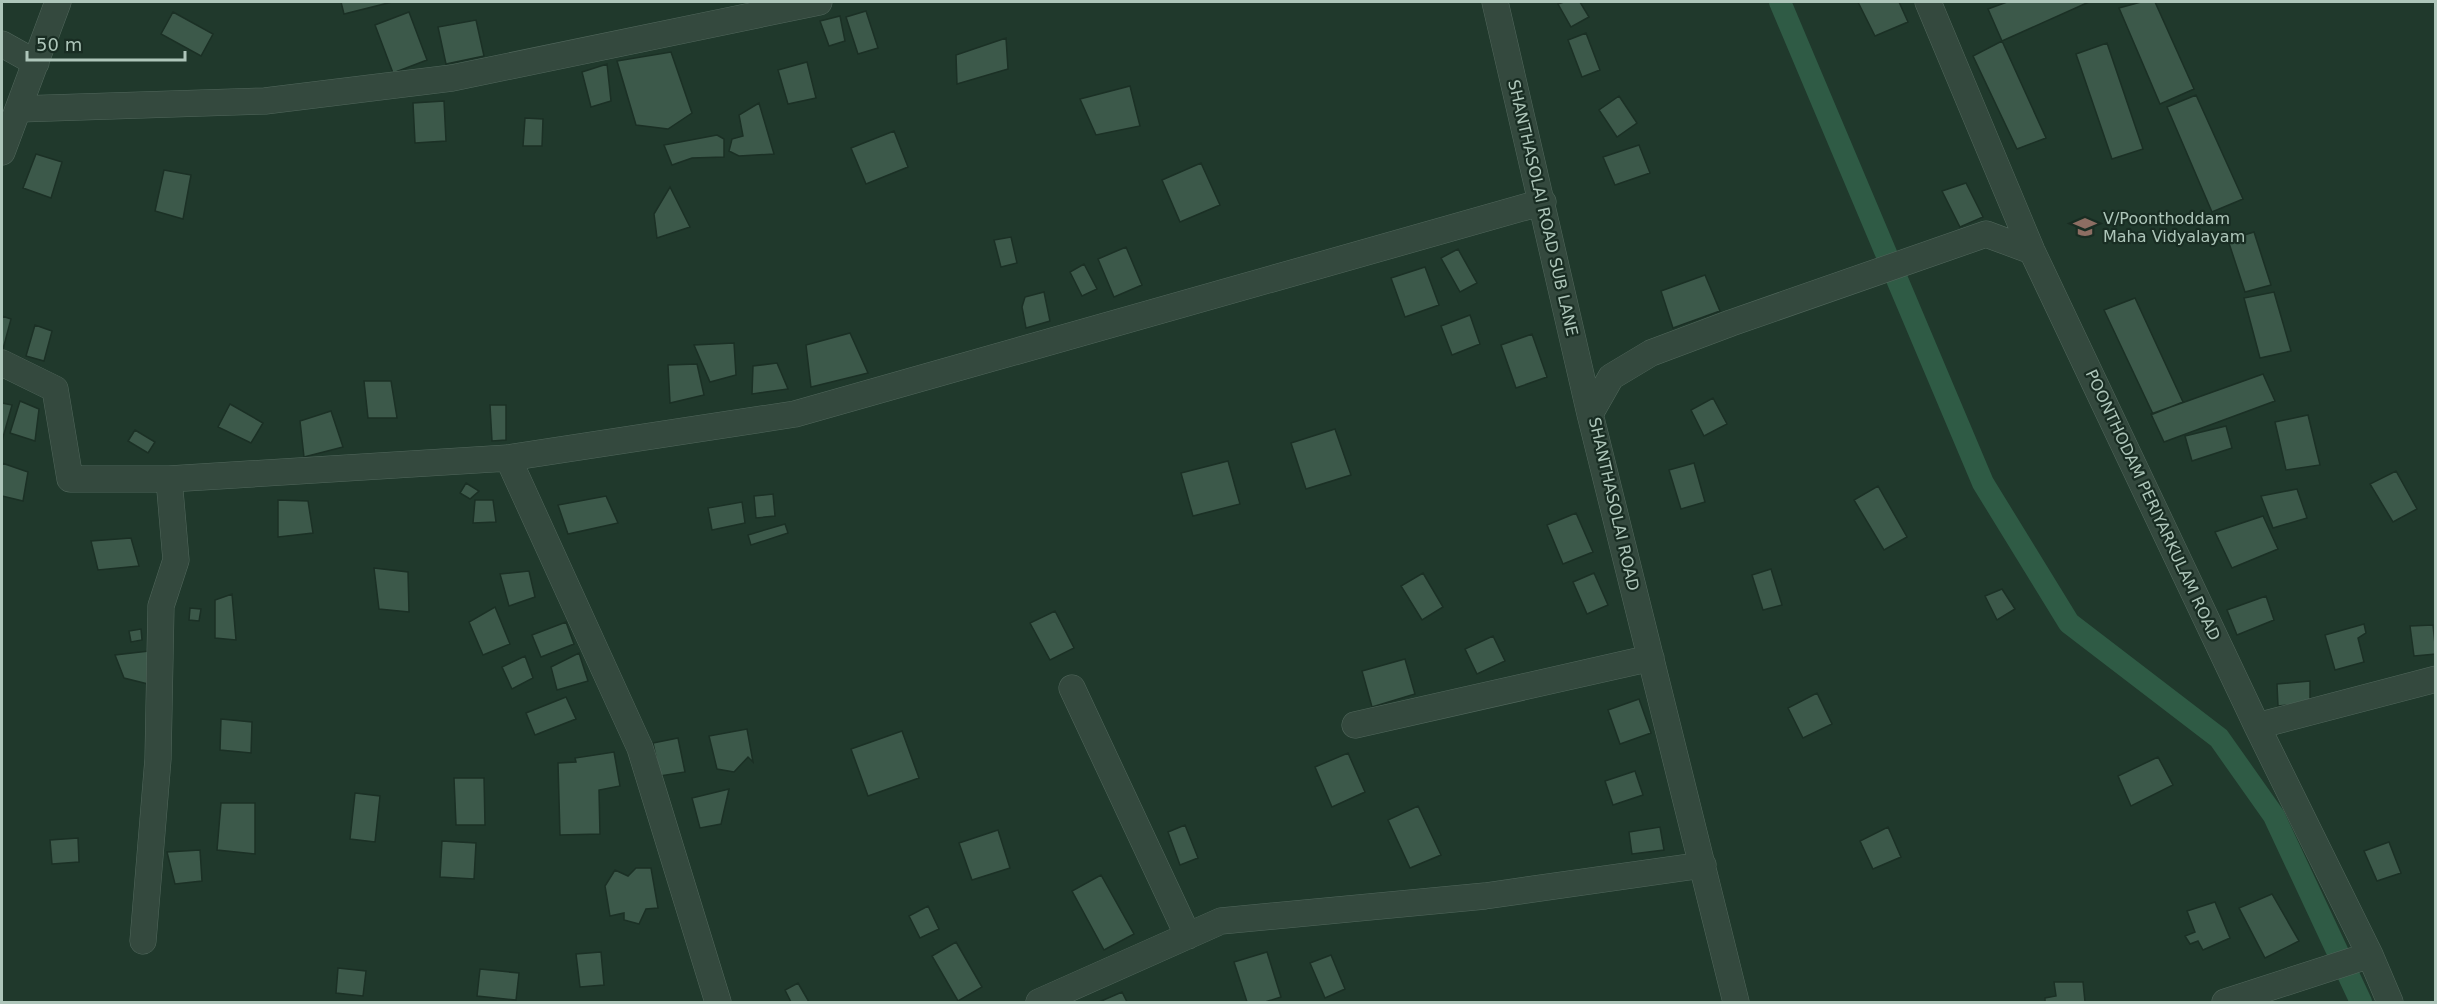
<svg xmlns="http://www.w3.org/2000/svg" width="2437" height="1004" viewBox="0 0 2437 1004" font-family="'DejaVu Sans',sans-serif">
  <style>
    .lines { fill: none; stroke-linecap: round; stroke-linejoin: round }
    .canal { stroke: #2f5b45; stroke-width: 22 }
    .building { fill: #3c594a; stroke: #1b3025; stroke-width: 1.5 }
    .minor-casing { stroke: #51675c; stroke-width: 27 }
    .minor { stroke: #34493e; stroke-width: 26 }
    .labels { text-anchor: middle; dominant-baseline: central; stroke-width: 4.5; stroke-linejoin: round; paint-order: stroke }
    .street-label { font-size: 16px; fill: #aec6ba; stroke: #192d23 }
    .poi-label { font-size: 16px; fill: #aec6ba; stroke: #192d23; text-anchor: start }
  </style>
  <rect width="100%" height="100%" fill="#20392c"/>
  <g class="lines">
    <path class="canal" d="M1780 2 1983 483 2069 623 2219 738 2274 816 2361 1002"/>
  </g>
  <path class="building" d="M341 2H392L344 14Z
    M1564 2H1580L1589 17 1571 27 1558 4Z
    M1858 2H1899L1908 22 1875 36Z
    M2007 2H2089L2002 41 1988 9Z
    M2141 2H2155L2194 89 2160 104 2119 8Z
    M866 11 878 48 858 54 846 17Z
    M173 12 213 34 201 56 161 34Z
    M409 12 427 60 393 73 375 25Z
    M840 16 845 41 829 46 820 21Z
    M476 20 484 56 446 64 438 27Z
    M1586 33 1600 70 1582 77 1568 40Z
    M1006 38 1008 69 957 84 956 55Z
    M2002 41 2046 138 2017 149 1973 56Z
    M2107 43 2143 149 2112 159 2076 54Z
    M671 52 692 113 668 129 636 125 617 61Z
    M807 62 816 98 788 104 778 70Z
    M607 64 611 101 591 107 582 72Z
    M1130 86 1140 126 1096 135 1080 99Z
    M2196 95 2243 199 2212 212 2167 107Z
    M1619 96 1637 123 1617 137 1599 110Z
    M444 101 446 141 415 143 413 103Z
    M759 103 774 154 739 156 729 151 732 139 743 136 739 115Z
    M525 118 543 119 542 146H523Z
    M894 131 908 167 866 184 851 148Z
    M717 135 724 139V157L692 158 672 165 664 145Z
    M1639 145 1650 173 1615 185 1603 157Z
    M36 154 62 162 51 198 23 188Z
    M1201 163 1220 205 1180 222 1162 180Z
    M164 170 191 175 183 219 155 211Z
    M1966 183 1983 217 1960 227 1942 191Z
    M670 187 690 227 657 238 654 214Z
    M2254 232 2271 285 2245 292 2228 240Z
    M1011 237 1017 263 1001 267 994 240Z
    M1126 247 1142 285 1114 297 1098 259Z
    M1458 249 1477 283 1460 292 1441 258Z
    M1084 264 1097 289 1082 296 1070 272Z
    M1425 267 1439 305 1405 317 1391 278Z
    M1705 275 1720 311 1673 328 1661 291Z
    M1044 292 1050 321 1026 328 1022 307 1025 297Z
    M2274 292 2291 351 2260 358 2244 298Z
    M2135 298 2183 402 2153 414 2104 310Z
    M1470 315 1480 344 1452 355 1441 326Z
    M2 316 11 319 3 349H2Z
    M35 325 52 331 44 361 26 356Z
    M850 333 868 373 811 387 806 345Z
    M1532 334 1547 377 1516 388 1501 345Z
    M734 343 736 375 710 382 694 345Z
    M777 363 788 389 752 394 753 366Z
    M697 364 704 395 670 403 668 365Z
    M2263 374 2275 401 2164 442 2151 414Z
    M364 381H391L397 418H368Z
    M1713 398 1727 424 1704 436 1691 410Z
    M20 401 39 409 35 441 10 433Z
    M2 403 12 405 2 441Z
    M230 404 263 423 251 443 218 427Z
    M490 405H506V440L492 441Z
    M331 411 343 447 304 457 300 421Z
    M2308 415 2320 465 2286 470 2275 422Z
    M2226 426 2232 448 2192 461 2185 436Z
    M1335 429 1351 475 1306 489 1291 443Z
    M135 430 155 442 148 453 128 441Z
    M1228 461 1240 504 1193 516 1181 473Z
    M2 463 28 472 23 501 2 496Z
    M1694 463 1705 502 1681 509 1669 470Z
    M2396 471 2417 509 2393 522 2370 484Z
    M466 483 479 491 470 499 460 493Z
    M1878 486 1907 537 1884 550 1854 500Z
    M2297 489 2307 518 2273 528 2261 496Z
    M773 494 775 516 756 518 754 496Z
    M606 496 618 523 568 534 558 505Z
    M278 500 308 501 313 533 278 537Z
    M475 500H493L496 522 473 523Z
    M742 502 745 523 712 530 708 508Z
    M1576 513 1593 552 1563 564 1547 525Z
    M2263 516 2278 549 2232 568 2215 532Z
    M785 524 788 533 751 545 748 535Z
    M131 538 139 566 98 570 91 541Z
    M374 568 408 572 409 612 379 609Z
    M1771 569 1782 605 1763 610 1752 575Z
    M529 571 535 597 509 606 500 574Z
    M1423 573 1443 607 1422 620 1401 586Z
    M1594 573 1608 605 1587 614 1573 582Z
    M2002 589 2015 609 1997 620 1985 596Z
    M232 594 236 640 215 638V600Z
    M2266 596 2274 620 2237 635 2227 610Z
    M495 607 510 644 483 655 469 622Z
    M190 608 201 609 199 621 189 620Z
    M1055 611 1074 648 1050 660 1030 623Z
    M566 622 574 644 541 657 532 635Z
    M2364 624 2366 633 2358 638 2364 662 2335 670 2325 635Z
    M2433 625 2436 654 2414 656 2410 626Z
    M141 629 142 640 131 642 129 631Z
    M1493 636 1505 661 1477 674 1465 649Z
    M149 651 152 685 124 678 115 655Z
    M579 653 588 681 557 690 551 667Z
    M525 656 533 678 512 689 502 667Z
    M1405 659 1415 694 1372 707 1362 671Z
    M2310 681V703L2278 706 2277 684Z
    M1817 693 1832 724 1803 738 1788 708Z
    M566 697 576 719 535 735 526 713Z
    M1639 699 1651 733 1620 744 1608 710Z
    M221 719 252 722 251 753 220 750Z
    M747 729 753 762 748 757 734 772 717 769 709 736Z
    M902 731 919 778 868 796 851 749Z
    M678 738 685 772 660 776 653 743Z
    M614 752 620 786 599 790 600 834 560 835 558 763 576 762 575 758Z
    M1348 753 1365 792 1332 807 1315 767Z
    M2158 757 2173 785 2131 806 2118 776Z
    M1635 771 1643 795 1613 805 1605 781Z
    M454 778H484L485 825H456Z
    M729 789 721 824 700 828 692 798Z
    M355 793 380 796 375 842 350 839Z
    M221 803H255V854L217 850Z
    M1418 806 1441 855 1410 868 1388 820Z
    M1185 825 1198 858 1180 865 1168 832Z
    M1660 827 1664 850 1632 854 1629 832Z
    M1888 827 1901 857 1873 869 1860 841Z
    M998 830 1010 868 972 880 959 843Z
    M78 838 79 862 52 864 50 840Z
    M442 841 476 843 474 879 440 877Z
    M2389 842 2401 873 2377 881 2364 851Z
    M200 850 202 881 175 884 167 852Z
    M636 868H651L658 908 646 909 639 924 624 920V913L610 916 605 886 615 870 628 876Z
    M1101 875 1134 934 1104 950 1072 891Z
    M2272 894 2299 941 2265 958 2239 908Z
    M2215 902 2230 938 2203 950 2198 941 2190 944 2185 936 2195 932 2187 911Z
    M928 906 939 929 920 938 909 916Z
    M956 942 982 987 958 1001 932 956Z
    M601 952 604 985 580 987 576 954Z
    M1267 952 1281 997 1265 1002H1247L1234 962Z
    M1331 955 1345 989 1325 998 1310 963Z
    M338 968 366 971 363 996 336 993Z
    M480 969 519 973 516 1000 477 996Z
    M2054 982H2083L2085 1002H2045V998L2056 996Z
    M798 983 809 1002H791L785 990Z
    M1122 992 1127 1002H1099Z"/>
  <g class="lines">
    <g class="minor-casing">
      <path id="minor" d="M1495 2 1590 414
        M1928 2 2032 251 2257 726 2370 955 2390 1002
        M2 44 36 63
        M19 109 265 101 452 78 819 2
        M2 152 58 2
        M2 363 55 389 70 479H169L508 458 795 414 1543 202
        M508 458 640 748 718 1002
        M1072 688 1188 936
        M1355 725 1651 658
        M2257 726 2436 679
        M143 941 158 759 161 606 176 560 169 479
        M1039 1002 1221 921 1485 896 1703 865
        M1736 1002 1590 414 1611 377 1651 353 1731 323 1986 234 2032 251
        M2225 1002 2370 955"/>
    </g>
    <use href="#minor" class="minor"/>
  </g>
  <defs>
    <g id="school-bare" transform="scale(1.8)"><path d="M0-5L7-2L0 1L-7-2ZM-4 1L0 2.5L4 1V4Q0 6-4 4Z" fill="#8d6e63" stroke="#192d23" stroke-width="2.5" paint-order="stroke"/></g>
  </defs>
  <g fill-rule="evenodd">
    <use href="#school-bare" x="2085" y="227"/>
  </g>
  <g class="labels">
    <g class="street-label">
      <text transform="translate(1543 208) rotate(77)">SHANTHASOLAI ROAD SUB LANE</text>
      <text transform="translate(1614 504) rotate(77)">SHANTHASOLAI ROAD</text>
      <text transform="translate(2153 505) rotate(65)">POONTHODAM PERIYARKULAM ROAD</text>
    </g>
    <g class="poi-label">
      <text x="2103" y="218">V/Poonthoddam<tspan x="2103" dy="18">Maha Vidyalayam</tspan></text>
    </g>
  </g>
  <rect width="2437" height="1004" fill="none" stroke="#aec6ba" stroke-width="6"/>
  <path d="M27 51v9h158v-9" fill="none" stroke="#aec6ba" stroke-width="3"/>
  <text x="36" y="51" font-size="18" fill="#aec6ba" stroke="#192d23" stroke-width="4.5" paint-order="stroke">50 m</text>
</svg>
